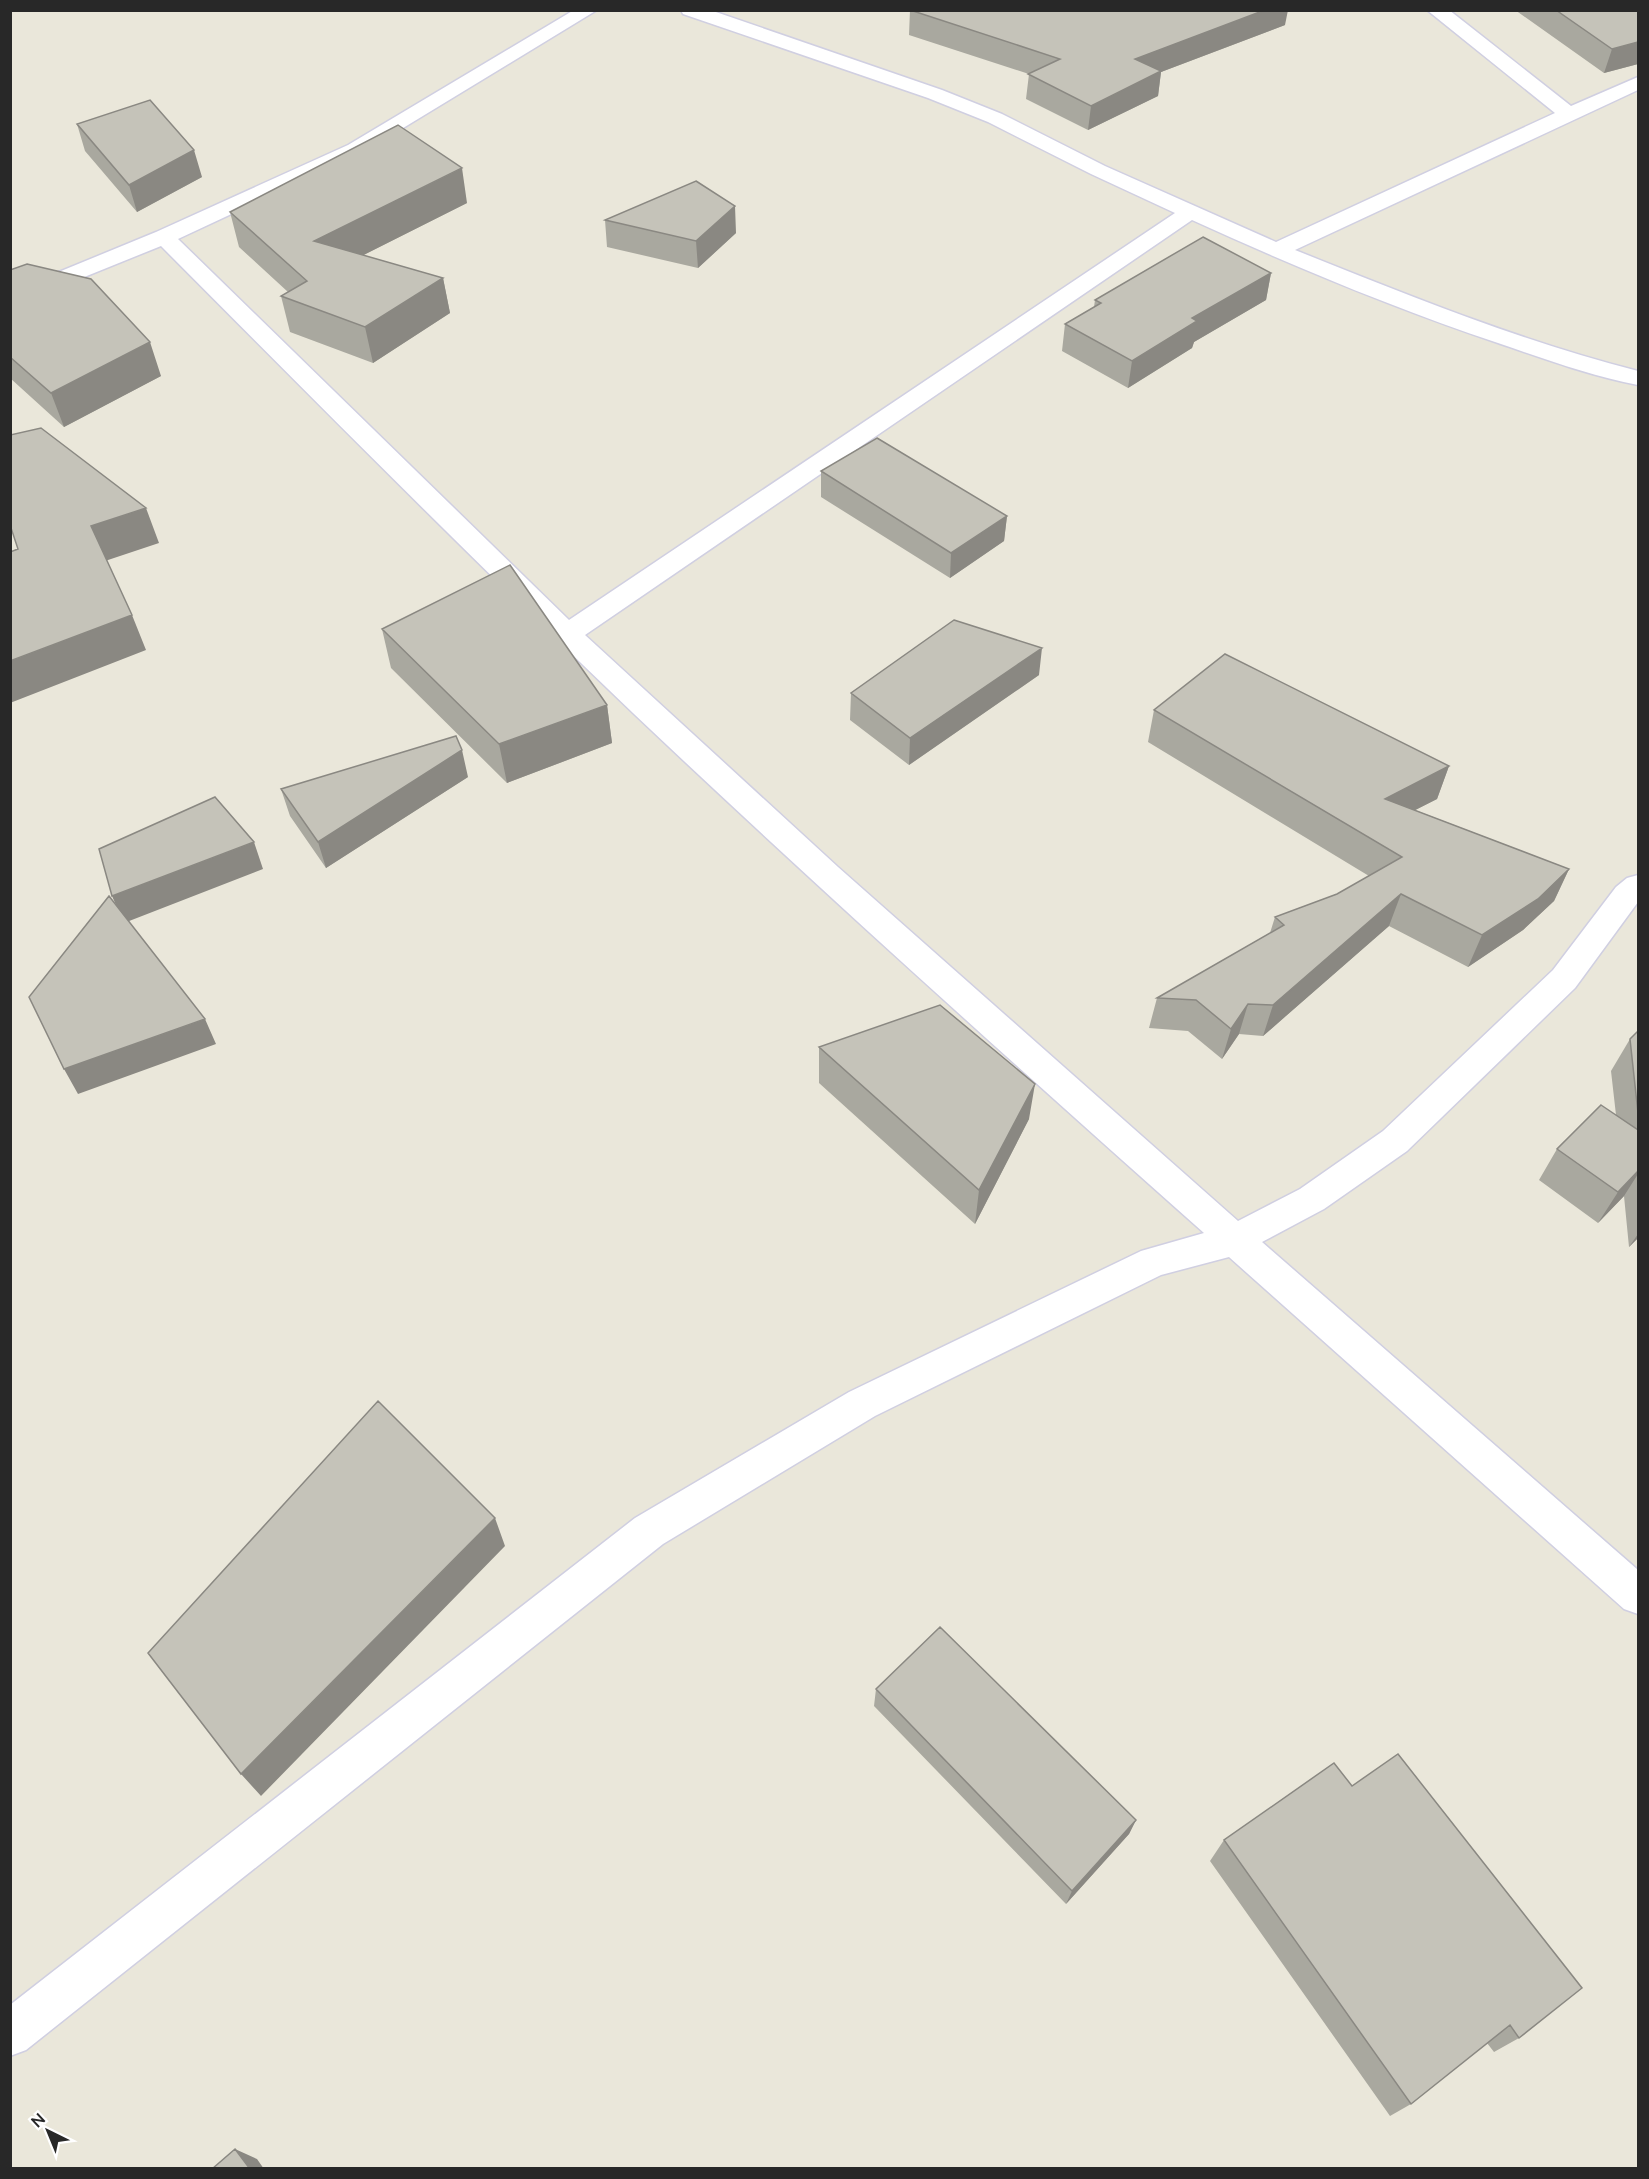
<svg xmlns="http://www.w3.org/2000/svg" width="1649" height="2179" viewBox="0 0 1649 2179" font-family="Mulish,sans-serif">
  <style>
    .lines { fill: none; stroke-linecap: round; stroke-linejoin: round }
    .minor-casing { stroke: #d0cfe1; stroke-width: 3 }
    .minor { fill: #fff; fill-rule: evenodd }
    .wall { fill: #a9a89f }
    .shaded-wall { fill: #8a8882 }
    .building { fill: #c5c3b9; stroke: #8a8882; stroke-width: 1.5 }
  </style>
  <rect width="100%" height="100%" fill="#eae7da"/>
  <g class="lines">
    <g class="minor-casing">
      <path id="minor" d="M574 10H597L362 153 178 239 569 620 1175 213 1091 174 988 122 928 98 683 14 681 10H710L942 90 1002 114 1105 166 1276 242 1555 113 1427 10H1449L1571 106 1638 77V90L1295 250C1408 295 1520 341 1638 371V385C1591 376 1544 359 1498 343 1394 308 1293 266 1192 220L585 635 838 867 1238 1221 1300 1189 1383 1131 1553 970 1616 887 1627 878 1638 875V902L1575 988 1407 1151 1324 1209 1262 1242 1638 1570V1614L1624 1609 1229 1257 1161 1275 875 1416 663 1544 26 2050 10 2056V2005L635 1518 849 1392 1141 1251 1204 1233C1012 1062 820 890 633 713 473 560 317 403 161 246L10 307V292L156 232 348 145Z"/>
    </g>
    <use href="#minor" class="minor"/>
  </g>
  <path class="wall" d="M910 10 1285 25 1161 72 1158 96 1088 130 1026 99 1029 74 909 35Z
    M1515 10H1638V64L1604 73Z
    M77 124 202 177 137 212 85 151Z
    M467 203 363 255 443 278 450 313 373 363 290 332 281 296 288 292 239 247 230 212Z
    M605 220 736 233 698 268 607 247Z
    M10 270 161 376 64 427 10 378Z
    M1271 273 1266 300 1194 342 1192 348 1128 388 1062 351 1065 324 1094 307 1095 300Z
    M821 471 1007 516 1004 541 950 578 821 497Z
    M382 629 607 705 612 743 507 783 391 668Z
    M1039 675 909 765 850 720 851 693Z
    M1154 710 1449 766 1437 799 1415 810 1569 869 1554 901 1523 930 1468 967 1389 926 1263 1036 1239 1034 1222 1059 1188 1031 1149 1028 1157 998 1270 933 1275 917 1337 894 1369 876 1148 742Z
    M468 777 326 868 290 816 281 789Z
    M1638 1031V1238L1629 1247 1624 1196 1598 1223 1539 1180 1557 1149 1616 1115 1611 1071 1630 1039Z
    M819 1047 1029 1119 975 1224 819 1083Z
    M876 1689 1136 1820 1129 1834 1066 1904 874 1706Z
    M1334 1763 1519 2038 1494 2052 1487 2043 1411 2104 1390 2116 1210 1861 1224 1840Z"/>
  <path class="shaded-wall" d="M1265 10H1288L1285 25 1161 72 1158 96 1088 130 1091 106 1135 59Z
    M1638 42V64L1604 73 1612 49Z
    M194 150 202 177 137 212 129 185Z
    M462 168 467 203 322 276 314 241Z
    M735 206 736 233 698 268 696 241Z
    M1271 273 1266 300 1194 342 1192 348 1128 388 1132 361 1192 318Z
    M443 278 450 313 373 363 365 327Z
    M150 342 161 376 64 427 51 393Z
    M146 508 159 543 105 561 91 526Z
    M1007 516 1004 541 950 578 951 553Z
    M132 615 146 650 10 703V661Z
    M1042 648 1039 675 909 765 910 738Z
    M607 705 612 743 507 783 499 744Z
    M462 750 468 777 326 868 318 842Z
    M1449 766 1437 799 1374 831 1385 799Z
    M254 842 263 869 124 923 112 896Z
    M1569 869 1554 901 1523 930 1468 967 1482 935Z
    M1401 894 1389 926 1263 1036 1273 1005Z
    M1248 1004 1239 1034 1222 1059 1231 1029Z
    M205 1019 216 1044 78 1094 64 1069Z
    M1035 1084 1029 1119 975 1224 979 1190Z
    M1638 1171V1174L1624 1196 1598 1223 1618 1192Z
    M1638 1234V1238L1629 1247Z
    M495 1518 505 1546 261 1796 241 1774Z
    M1136 1820 1129 1834 1066 1904 1072 1891Z
    M235 2149 257 2159 264 2169H250Z"/>
  <path class="building" d="M910 10H1265L1135 59 1161 71 1091 106 1028 74 1060 59Z
    M1556 10H1638V42L1612 49Z
    M150 100 194 150 129 185 77 124Z
    M398 125 462 168 314 241 443 278 365 327 281 296 307 281 230 212Z
    M696 181 735 206 696 241 605 220Z
    M1203 237 1271 273 1192 318 1197 321 1132 361 1065 324 1101 303 1095 300Z
    M27 264 91 279 150 342 51 393 10 357V270Z
    M41 428 146 508 91 526 132 615 10 661V552L18 549 10 525V435Z
    M877 438 1007 516 951 553 821 471Z
    M510 565 607 705 499 744 382 629Z
    M954 620 1042 648 910 738 851 693Z
    M1225 654 1449 766 1385 799 1569 869 1538 899 1482 935 1401 894 1273 1005 1248 1004 1231 1029 1196 1000 1157 998 1284 925 1275 917 1337 894 1402 857 1154 710Z
    M456 736 462 750 318 842 281 789Z
    M215 797 254 842 112 896 99 849Z
    M109 896 205 1019 64 1069 29 997Z
    M940 1005 1035 1084 979 1190 819 1047Z
    M1638 1031V1113L1630 1039Z
    M1601 1105 1638 1130V1171L1618 1192 1557 1149Z
    M378 1401 495 1518 241 1774 148 1653Z
    M940 1627 1136 1820 1072 1891 876 1689Z
    M1398 1754 1582 1988 1519 2038 1510 2025 1411 2104 1224 1840 1334 1763 1352 1786Z
    M235 2149 250 2169H212Z"/>
  <rect width="1649" height="2179" fill="none" stroke="#282828" stroke-width="24"/>
  <g transform="translate(48 2131) rotate(317)" stroke="#ffffff" stroke-width="4.5" paint-order="stroke">
  <path d="M0-4.5L10 22L0 15L-10 22Z" fill="#282828"/>
  <text y="-9" font-size="16" font-weight="bold" text-anchor="middle" fill="#282828">N</text>
  </g>
</svg>
